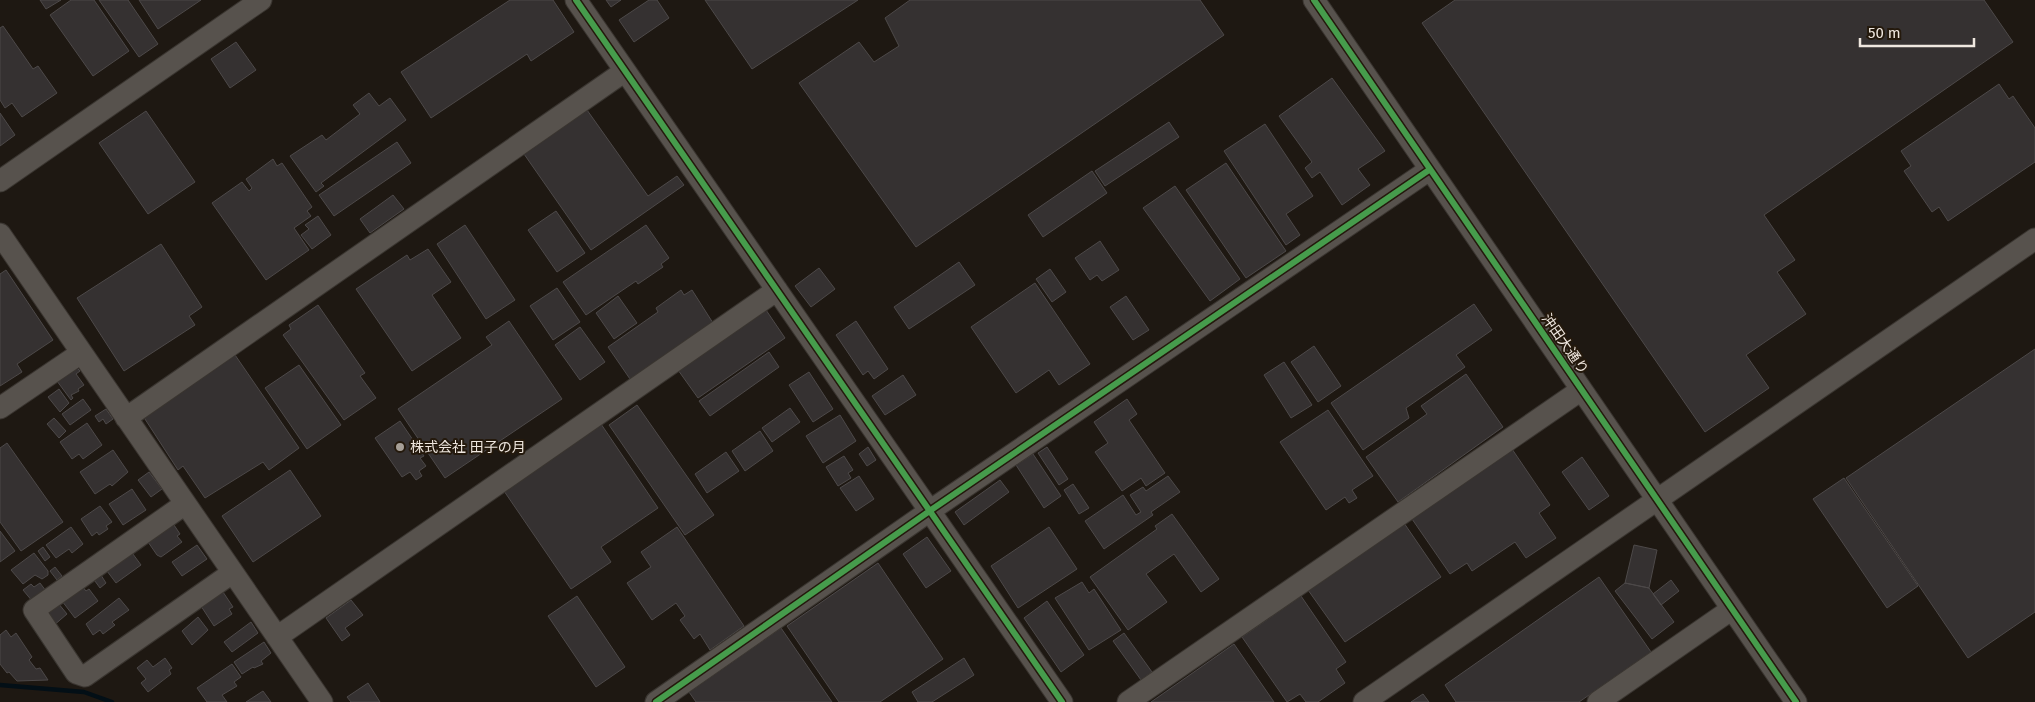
<svg xmlns="http://www.w3.org/2000/svg" width="2035" height="702" viewBox="0 0 2035 702" font-family="'Fira Sans','Noto Sans JP',sans-serif">
  <style>
    .lines { fill: none; stroke-linecap: round; stroke-linejoin: round }
    .stream { stroke: #030f16; stroke-width: 4.5 }
    .building { fill: #353131; stroke: #4d4949 }
    .minor-casing { stroke: #3a3530; stroke-width: 23 }
    .minor { stroke: #57524d; stroke-width: 21 }
    .cycleway-casing { stroke: #24190c; stroke-width: 9 }
    .cycleway { stroke: #469c4c; stroke-width: 6 }
    .poi-dot { fill: #a69f97; stroke: #24190c; stroke-width: 2 }
    .labels { text-anchor: middle; dominant-baseline: central; stroke-width: 4; stroke-linejoin: round; paint-order: stroke }
    .street-label { font-size: 14px; fill: #efe7df; stroke: #24190c }
    .poi-label { font-size: 14px; fill: #efe7df; stroke: #24190c; text-anchor: start }
  </style>
  <rect width="100%" height="100%" fill="#1e1812"/>
  <g class="lines">
    <path class="stream" d="M0 685 84 692 112 702"/>
  </g>
  <path class="building" d="M40 0H61L46 9Z
    M71 0H94L129 51 93 76 50 15Z
    M99 0H128L158 44 139 57Z
    M139 0H201L158 29Z
    M510 0H553L574 32 531 61 527 54 431 118 401 72Z
    M606 0H621L611 7Z
    M649 0H657L669 18 634 42 619 20Z
    M705 0H858L752 69Z
    M910 0H1200L1224 35 916 247 799 83 859 42 874 62 899 46 885 18Z
    M1455 0H1984L2013 42 1764 215 1795 260 1777 272 1806 314 1746 355 1769 388 1705 432 1422 23Z
    M3 26 33 69 38 66 57 93 22 117 12 103 5 108 0 100V28Z
    M236 42 256 70 230 88 211 59Z
    M1332 78 1385 151 1358 169 1370 185 1342 205 1320 172 1312 178 1305 168 1312 162 1279 116Z
    M1999 84 2009 99 2013 96 2035 128V162L1948 221 1939 207 1932 212 1904 171 1911 166 1901 151Z
    M369 93 379 106 390 98 406 120 321 183 324 186 316 192 290 156 322 135 326 140 360 114 353 105Z
    M587 110 648 196 677 176 684 185 591 250 524 154Z
    M146 111 195 182 148 214 99 143Z
    M0 113 15 135 0 146Z
    M1169 122 1179 137 1105 186 1095 171Z
    M1265 124 1313 196 1286 214 1300 235 1286 245 1224 151Z
    M397 142 411 163 334 216 319 195Z
    M273 159 277 166 282 163 312 207 307 211 311 216 294 228 309 250 266 280 212 203 242 182 249 191 252 188 246 179Z
    M1226 163 1286 251 1246 278 1186 190Z
    M1092 171 1107 193 1043 237 1028 215Z
    M1175 186 1240 279 1210 301 1143 208Z
    M393 195 404 209 370 233 360 219Z
    M556 211 585 253 557 272 528 230Z
    M318 216 331 235 312 249 301 235 309 229 305 225Z
    M465 225 515 300 486 319 437 244Z
    M646 225 669 258 661 264 663 267 638 284 636 281 586 315 563 282Z
    M1100 241 1119 270 1102 281 1097 275 1090 280 1075 258Z
    M161 244 202 307 189 316 195 325 124 371 77 298Z
    M428 249 451 282 432 295 461 338 412 371 356 289 407 255 410 260Z
    M959 262 975 285 909 329 894 307Z
    M819 268 835 289 811 307 795 286Z
    M1050 269 1066 292 1052 302 1036 279Z
    M6 270 53 340 17 364 22 372 0 386V274Z
    M1035 283 1090 364 1059 385 1049 370 1016 393 971 327Z
    M557 288 580 322 553 340 530 306Z
    M681 290 684 295 692 290 713 323 630 379 608 347 658 312 656 308Z
    M618 296 637 323 614 339 596 313Z
    M1126 296 1149 330 1133 340 1110 307Z
    M1474 304 1492 330 1456 355 1465 367 1406 408 1409 418 1363 450 1331 403Z
    M318 305 365 373 360 376 376 398 344 420 283 335 291 329 289 325Z
    M766 310 785 338 698 398 678 370Z
    M509 321 562 399 445 478 398 409 492 345 486 337Z
    M856 321 888 369 874 379 868 371 863 375 836 335Z
    M580 327 605 362 580 380 555 345Z
    M1314 346 1341 386 1318 402 1291 362Z
    M2035 349V612L1968 658 1846 478Z
    M233 352 299 448 269 470 263 462 205 498 183 466 178 470 143 416Z
    M769 352 779 367 710 416 699 401Z
    M1284 362 1312 405 1291 418 1264 375Z
    M299 365 341 425 307 449 265 388Z
    M77 368 80 371 76 374 84 385 78 389 79 391 71 395 73 398 71 400 57 381Z
    M809 372 833 409 813 422 789 385Z
    M1466 374 1503 427 1398 502 1366 457 1427 414 1421 406Z
    M903 375 916 395 885 415 872 396Z
    M59 389 69 403 60 412 48 397Z
    M83 399 91 410 70 425 62 414Z
    M1127 399 1137 414 1129 420 1165 473 1146 486 1141 478 1122 491 1095 452 1108 443 1094 422Z
    M637 405 714 515 685 535 609 425Z
    M790 408 800 422 772 442 762 428Z
    M106 409 113 419 106 424 103 419 99 422 95 416Z
    M1328 410 1373 476 1352 490 1357 498 1349 503 1345 497 1326 510 1280 442Z
    M840 415 856 441 823 463 806 436Z
    M54 418 66 431 59 438 47 424Z
    M400 421 424 456 420 458 426 466 419 471 422 476 416 480 410 472 402 477 375 438Z
    M87 423 102 445 83 459 79 454 72 459 60 442Z
    M601 424 658 508 601 547 611 562 571 589 504 491Z
    M760 431 773 451 745 471 732 451Z
    M7 443 63 522 21 551 0 522V448Z
    M868 447 876 460 867 466 859 454Z
    M1047 447 1068 479 1059 485 1038 453Z
    M1512 449 1550 505 1539 513 1556 538 1526 558 1515 542 1472 571 1467 563 1450 574 1412 519Z
    M113 450 128 472 112 486 110 484 95 494 80 472Z
    M726 452 739 471 707 493 695 474Z
    M1033 454 1061 496 1044 508 1016 465Z
    M844 456 853 470 848 473 851 478 838 486 826 467Z
    M1582 457 1609 496 1589 510 1562 472Z
    M290 470 321 516 253 562 222 516Z
    M149 472 162 489 151 497 138 480Z
    M859 476 874 499 856 511 840 488Z
    M1168 476 1180 492 1151 512 1153 515 1104 549 1085 521 1123 495 1136 515 1141 512 1130 495 1143 487 1146 491Z
    M1844 478 1918 586 1887 608 1813 499Z
    M1000 480 1009 492 964 525 955 512Z
    M1073 484 1089 508 1079 514 1064 490Z
    M132 489 146 510 123 525 109 504Z
    M100 506 112 522 106 526 108 529 99 535 97 532 92 536 81 519Z
    M1172 514 1219 579 1201 592 1174 554 1146 574 1167 602 1128 630 1090 577 1157 529 1155 526Z
    M172 522 180 534 177 536 182 542 161 557 157 555 146 539Z
    M1404 523 1441 577 1345 642 1308 590Z
    M71 527 83 544 72 553 69 549 56 558 46 545Z
    M677 527 744 626 710 650 700 634 694 639 680 620 685 616 676 603 652 620 627 583 651 567 641 552Z
    M1049 527 1077 569 1018 608 991 566Z
    M0 531 15 551 0 562Z
    M927 537 951 571 926 588 903 554Z
    M197 545 207 559 182 576 172 562Z
    M1634 545 1657 550 1649 588 1625 583Z
    M43 547 50 557 45 561 38 551Z
    M130 550 141 565 116 583 104 567Z
    M34 553 48 571V575L42 579 35 575 23 584 11 570Z
    M878 563 943 659 880 702H839L787 626Z
    M55 567 62 576 57 580 50 571Z
    M99 572 106 583 100 588 92 577Z
    M1599 577 1651 652 1579 702H1456L1445 685Z
    M1671 580 1679 591 1661 605 1653 594Z
    M1082 582 1089 593 1094 589 1121 630 1089 650 1055 598Z
    M40 583 46 591 33 602 23 590 31 584 34 587Z
    M1625 583 1649 588 1674 622 1652 639 1615 591Z
    M82 586 86 591 89 589 98 601 75 618 62 601Z
    M223 592 233 607 229 609 232 614 214 626 201 606Z
    M577 596 625 667 596 687 548 616Z
    M1301 596 1346 662 1336 669 1345 683 1318 702H1306L1300 694 1287 702 1242 637Z
    M119 598 129 610 112 622 115 625 103 634 100 630 93 635 86 624Z
    M351 600 363 615 345 628 350 635 342 641 326 618Z
    M1047 601 1084 655 1061 672 1024 618Z
    M58 603 67 614 53 626 44 614Z
    M198 617 208 630 192 645 182 631Z
    M251 622 258 633 232 652 224 642Z
    M781 628 832 702H696L689 692Z
    M6 630 11 637 16 633 32 657 29 660 36 669 40 668 48 680 17 681 9 672 7 673 0 664V635Z
    M1124 633 1152 672 1141 680 1113 641Z
    M264 642 271 653 261 661 263 664 254 668 253 667 242 674 234 662Z
    M1234 644 1274 702H1151Z
    M165 658 172 668 169 670 171 674 148 692 141 683 146 679 137 668 147 660 153 667Z
    M964 658 974 675 932 702H918L912 692Z
    M232 664 241 677 234 682 237 686 222 695 227 702H207L197 688Z
    M368 683 380 702H351L347 697Z
    M263 691 271 702H246Z
    M1423 694 1429 702H1411Z"/>
  <g class="lines">
    <g class="minor-casing">
      <path id="minor" d="M576 0 1062 702
        M1314 0 1796 702
        M0 181 261 0
        M0 234 322 702
        M0 408 81 353
        M126 418 625 71
        M185 504 34 610 76 673 85 676 232 573
        M277 637 777 290
        M656 702 931 510 1429 170
        M1128 702 1581 390
        M1364 702 2035 239
        M1598 702 1732 609"/>
    </g>
    <use href="#minor" class="minor"/>
    <g class="cycleway-casing">
      <path id="cycleway" d="M576 0 1062 702
        M1314 0 1796 702
        M656 702 931 510 1429 170"/>
    </g>
    <use href="#cycleway" class="cycleway"/>
  </g>
  <circle class="poi-dot" cx="400" cy="447" r="5"/>
  <g class="labels">
    <g class="street-label">
      <text transform="translate(1565 344) rotate(55)">沖田大通り</text>
    </g>
    <g class="poi-label">
      <text x="410" y="447">株式会社 田子の月</text>
    </g>
  </g>
  <path d="M1860 38v8h114v-8" fill="none" stroke="#efe7df" stroke-width="2.5"/>
  <text x="1868" y="38" font-size="15" fill="#efe7df" stroke="#24190c" stroke-width="4" paint-order="stroke">50 m</text>
</svg>
